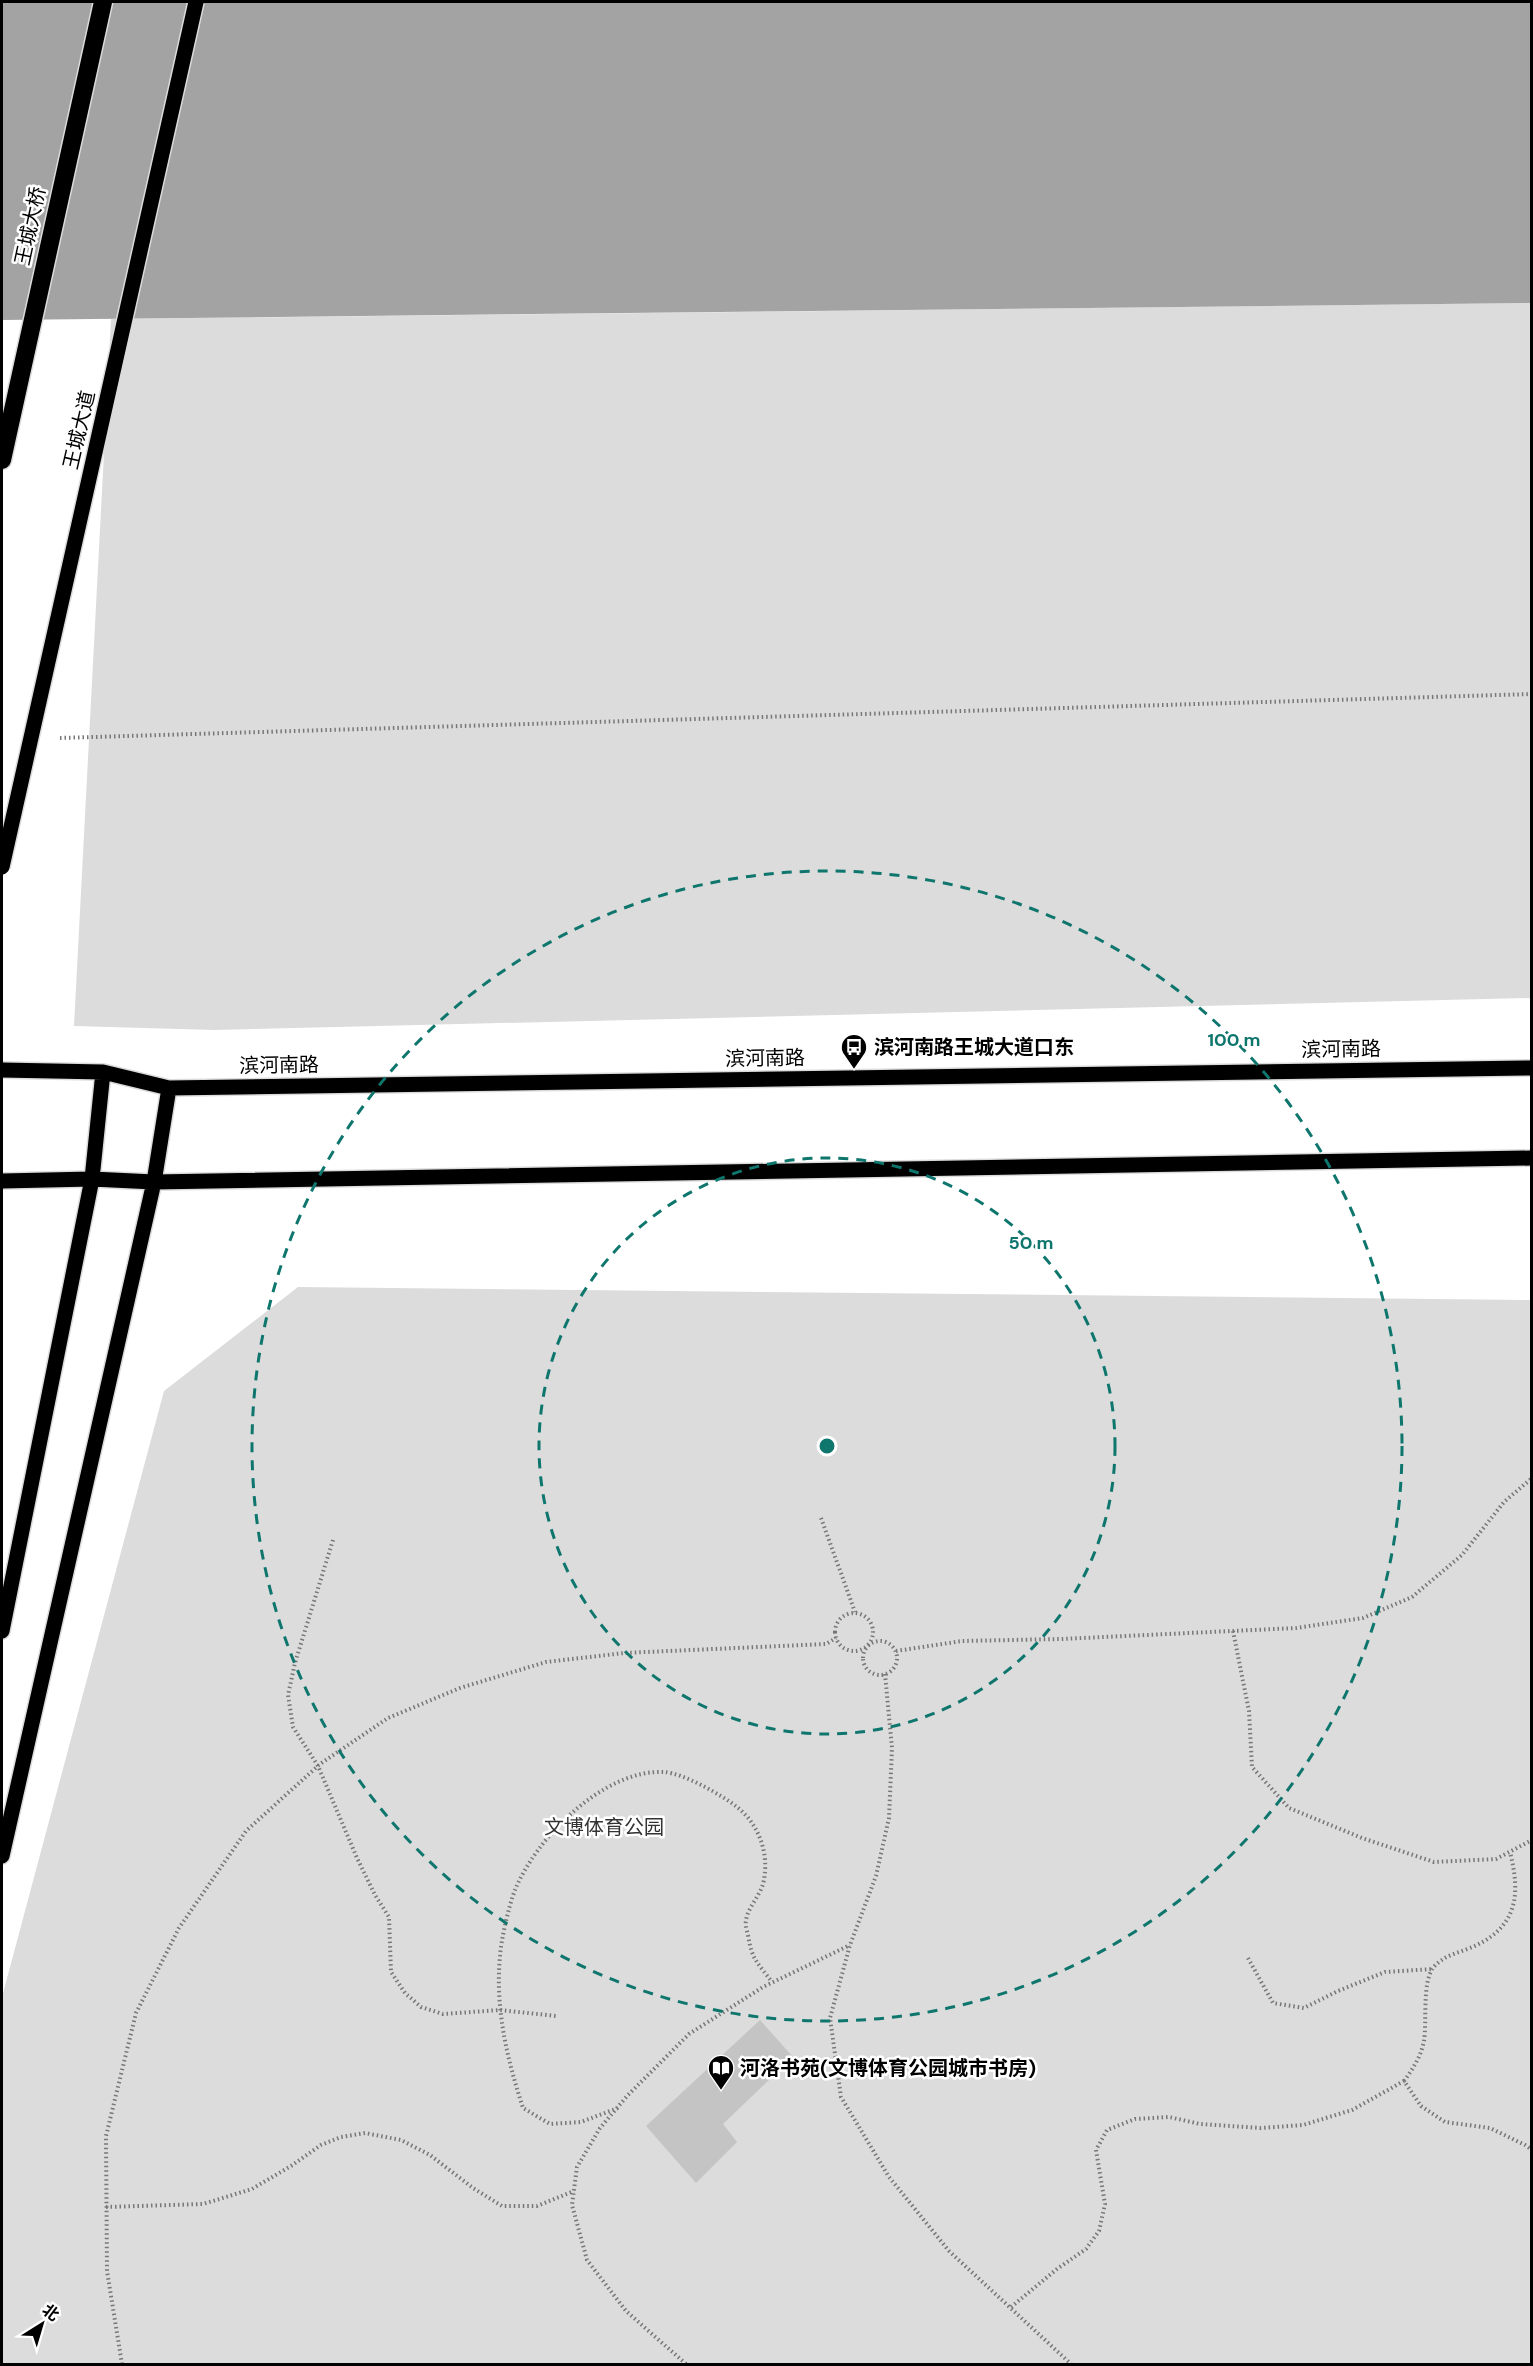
<svg xmlns="http://www.w3.org/2000/svg" width="1533" height="2366" viewBox="0 0 1533 2366" font-family="'DM Sans','Noto Sans SC',sans-serif">
  <style>
    .green { fill: #dcdcdc }
    .water { fill: #a3a3a3 }
    .building { fill: #c4c4c4 }
    .lines { fill: none; stroke-linecap: round; stroke-linejoin: round }
    .major-casing { stroke: #dbdbdb; stroke-width: 18 }
    .highway-casing { stroke: #dbdbdb; stroke-width: 21 }
    .path { stroke: #777; stroke-width: 4; stroke-dasharray: 1.5 3; stroke-linecap: butt }
    .major { stroke: #000; stroke-width: 15 }
    .highway { stroke: #000; stroke-width: 18 }
    .major-bridge-casing { stroke: #dbdbdb; stroke-width: 18; stroke-linecap: butt }
    .major-bridge { stroke: #000; stroke-width: 15 }
    .ring { fill: none; stroke: #0f766e; stroke-width: 3; stroke-dasharray: 10 8 }
    .labels { text-anchor: middle; dominant-baseline: central; stroke-width: 5; stroke-linejoin: round; paint-order: stroke }
    .street-label { font-size: 20px; fill: #000; stroke: #fff }
    .poi-label { font-size: 20px; font-weight: bold; fill: #000; stroke: #fff; text-anchor: start }
    .park-label { font-size: 20px; fill: #333; stroke: #fff }
    .centre { fill: #0f766e; stroke: #fff; stroke-width: 3 }
    .ring-label { font-size: 18px; text-anchor: middle; font-weight: bold; fill: #0f766e; stroke: #fff; stroke-width: 5; stroke-linejoin: round; paint-order: stroke }
  </style>
  <rect width="100%" height="100%" fill="#fff"/>
  <path class="green" d="M1531 303V998L215 1030 74 1026 111 319Z
    M298 1287 1531 1300V2364H2V1997L164 1391Z"/>
  <path class="water" d="M2 2H1531V303L2 320Z"/>
  <path class="building" d="M760 2020 793 2057 723 2124 737 2142 696 2183 646 2126Z"/>
  <g class="lines">
    <g class="major-casing">
      <path id="major" d="M2 1070 103 1072 169 1088 1532 1068
        M2 1181 92 1179 154 1182 1532 1158
        M2 1631 92 1179 103 1072
        M2 1856 154 1182 169 1088"/>
    </g>
    <g class="highway-casing">
      <path id="highway" d="M2 460 103 2"/>
    </g>
    <path class="path" d="M60 738 1532 694
      M821 1518 855 1612
      M333 1540 295 1663 288 1695 293 1727 318 1766 357 1858 375 1895 389 1917 391 1972 405 1993 421 2007 443 2014 500 2010 556 2016
      M835 1632a19 19 0 1 1 38 0a19 19 0 1 1-38 0Z
      M1233 1631 1249 1711 1252 1767 1289 1808 1362 1838 1434 1862 1496 1859 1532 1840
      M863 1658a17 17 0 1 1 34 0a17 17 0 1 1-34 0Z
      M896 1651 962 1641 1061 1639 1296 1628 1363 1618 1412 1597 1462 1555 1504 1502 1532 1478
      M885 1674 892 1748 889 1818 876 1876 850 1945 830 2018 841 2097 889 2177 949 2251 1071 2364
      M1248 1958 1273 2003 1304 2008 1338 1991 1385 1972 1433 1969
      M1404 2081C1413 2069 1421 2056 1424 2041 1427 2022 1422 1983 1433 1968 1444 1954 1463 1952 1477 1945 1519 1924 1520 1892 1510 1852
      M618 2108 581 2122 550 2124 523 2108C507 2059 495 2008 500 1956 501 1940 509 1905 515 1890 536 1838 604 1769 664 1772 683 1773 722 1795 737 1807 760 1825 770 1856 763 1884 759 1897 747 1909 746 1921 745 1925 747 1931 748 1935 752 1960 757 1962 772 1982
      M106 2207 203 2204 252 2189 291 2166 321 2145 341 2137 365 2133 401 2140 430 2155 473 2188 502 2206H537L574 2191
      M1011 2307 1057 2269 1086 2249 1099 2231 1105 2204 1096 2150 1107 2130 1135 2119 1169 2117 1200 2124 1261 2128 1303 2125 1352 2110 1404 2081 1421 2106 1445 2122 1490 2128 1525 2145 1532 2150
      M122 2364 107 2271 106 2136 136 2013 179 1928 246 1831 320 1764 388 1718 460 1688 546 1662 624 1653 826 1644 836 1638
      M686 2364 626 2311 587 2260 572 2205 577 2167 600 2128 628 2095 689 2034 763 1987 850 1945"/>
    <use href="#major" class="major"/>
    <use href="#highway" class="highway"/>
    <g class="major-bridge-casing">
      <path id="major-bridge" d="M2 867 196 2"/>
    </g>
    <use href="#major-bridge" class="major-bridge"/>
  </g>
  <g class="ring">
    <circle cx="827" cy="1446" r="288"/>
    <circle cx="827" cy="1446" r="575"/>
  </g>
  <defs>
    <g id="bus-pin" transform="scale(1.35)"><path d="M0 17L-7.5 6A9.5 9.5 0 1 1 7.5 6Z" fill="#000" stroke="#fff"/><path d="M-5-6H5V4H4V6H2V4H-2V6H-4V4H-5ZM-3.5-4V0h7V-4ZM-3.5 1.2v1.5H-2V1.2ZM2 1.2v1.5H3.5V1.2Z" fill="#fff"/></g>
    <g id="library-pin" transform="scale(1.35)"><path d="M0 17L-7.5 6A9.5 9.5 0 1 1 7.5 6Z" fill="#000" stroke="#fff"/><path d="M-6-4Q-3-5.5-.7-3.5V5Q-3 3-6 4ZM6-4Q3-5.5 .7-3.5V5Q3 3 6 4Z" fill="#fff"/></g>
  </defs>
  <g fill-rule="evenodd">
    <use href="#bus-pin" x="854" y="1047"/>
    <use href="#library-pin" x="721" y="2068"/>
  </g>
  <g class="labels">
    <g class="street-label">
      <text transform="translate(30 226) rotate(-78)">王城大桥</text>
      <text transform="translate(79 430) rotate(-77)">王城大道</text>
      <text transform="translate(1341 1049) rotate(-1)">滨河南路</text>
      <text transform="translate(765 1058) rotate(-1)">滨河南路</text>
      <text transform="translate(279 1065) rotate(-1)">滨河南路</text>
    </g>
    <g class="poi-label">
      <text x="874" y="1047">滨河南路王城大道口东</text>
      <text x="740" y="2068">河洛书苑(文博体育公园城市书房)</text>
    </g>
    <g class="park-label">
      <text x="604" y="1827">文博体育公园</text>
    </g>
  </g>
  <circle cx="827" cy="1446" r="9" class="centre"/>
  <g class="ring-label">
    <text x="1234" y="1046">100 m</text>
    <text x="1031" y="1249">50 m</text>
  </g>
  <rect width="1533" height="2366" fill="none" stroke="#000000" stroke-width="6"/>
  <g transform="translate(42 2324) rotate(37)" stroke="#ffffff" stroke-width="4.5" paint-order="stroke">
  <path d="M0-4.5L10 22L0 15L-10 22Z" fill="#000000"/>
  <text y="-9" font-size="16" font-weight="bold" text-anchor="middle" fill="#000000">北</text>
  </g>
</svg>
